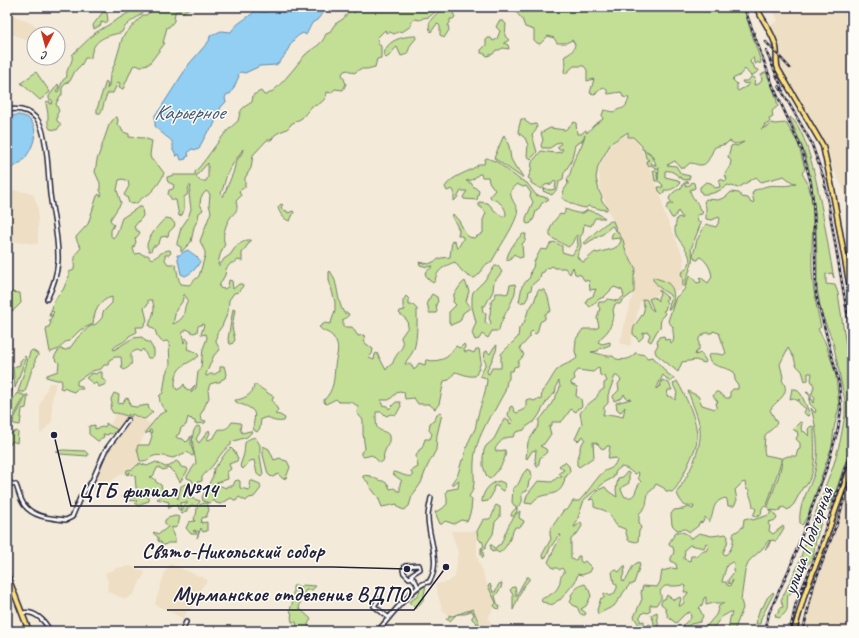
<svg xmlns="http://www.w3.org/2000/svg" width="859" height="638" viewBox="0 0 859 638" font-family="Caveat,sans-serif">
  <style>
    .built { fill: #eddec4 }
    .green { fill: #c3de95; stroke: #728068; fill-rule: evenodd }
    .water { fill: #93cff3; stroke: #668aa9 }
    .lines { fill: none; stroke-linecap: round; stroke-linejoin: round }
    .minor-casing { stroke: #22223b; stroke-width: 6 }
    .major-casing { stroke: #22223b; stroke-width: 7 }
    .minor { stroke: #fdfcf7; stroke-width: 3 }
    .major { stroke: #fce080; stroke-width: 4 }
    .rail-casing { stroke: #22223b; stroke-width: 2.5 }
    .rail { stroke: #fdfcf7; stroke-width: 1; stroke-dasharray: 3; stroke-linecap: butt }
    .labels { text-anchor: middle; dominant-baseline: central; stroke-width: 3; stroke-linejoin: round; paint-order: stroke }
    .street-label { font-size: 20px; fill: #22223b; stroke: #fdfcf7 }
    .water-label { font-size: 21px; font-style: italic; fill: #445672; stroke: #fdfcf7 }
    .leader { fill: none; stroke: #22223b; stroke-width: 1.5 }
    .callout-dot { fill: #22223b; stroke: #fdfcf7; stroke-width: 1.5 }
    .callout-label { font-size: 21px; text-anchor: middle; font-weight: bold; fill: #22223b; stroke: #fdfcf7; stroke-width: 3; stroke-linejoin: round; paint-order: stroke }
  </style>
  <rect width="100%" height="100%" fill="#f4ead9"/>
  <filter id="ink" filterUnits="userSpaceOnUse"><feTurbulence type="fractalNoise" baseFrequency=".025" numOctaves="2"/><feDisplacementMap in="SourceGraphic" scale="8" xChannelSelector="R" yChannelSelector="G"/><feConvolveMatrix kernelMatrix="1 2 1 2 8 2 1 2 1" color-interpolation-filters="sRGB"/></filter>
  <g filter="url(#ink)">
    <path class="built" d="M7 7H16L15 11 9 13 45 30 41 34H34V39L28 41 7 32Z
      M779 7H852V205L832 167 828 148 802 107 783 74 781 67 780 45 768 27 778 21 774 11Z
      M623 135 637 140 661 196 664 213 684 258 681 291H673L672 285 652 297 640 302 630 346 620 343 633 294 635 267 613 221 600 189 599 167 613 143Z
      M7 187 12 190 31 193 34 196 38 208V244L7 241Z
      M49 383H56L52 399V421L42 433H40V405Z
      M117 412 127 416 134 415 151 424 137 448 139 463 95 491 88 489 105 462 107 446 118 430 110 425Z
      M852 468V631H800L812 588 835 523Z
      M451 531H477V556L485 580 495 605 488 618 491 623 495 626 497 631H483L473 609 448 615 442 609 435 584 448 582 455 577 458 552Z
      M170 564 208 580 202 587 190 610H188L183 618 156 605 155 603 165 572Z
      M130 566 145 572 134 594 125 599 107 591 108 581 105 573 118 568Z"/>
    <path class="green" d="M138 7H191L183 12 178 11 175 12 174 21 169 27H167L163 43H165L149 64 143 65 141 67 136 65 133 66 123 89 119 88 120 83 118 82 113 93H108C104 99 104 106 101 113H97V109L106 81 108 83 107 89 109 86 110 75 115 63 123 36 143 15H146L156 8 147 9C142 16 124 23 122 32L120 33C105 36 92 40 91 58H85L82 64 75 71 70 81 66 83 62 88V95L60 96 56 104 59 111 57 114V121L61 124 57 130 50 129C47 124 48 120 48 116 48 111 46 106 46 102L50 101V104H51L53 102 52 100 49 99V96L58 84 59 87 56 91 58 92 63 80 67 77C65 67 74 64 72 55L95 33Z
      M361 7H441L429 17 423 18 420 20 415 19 412 21 411 26 402 32 400 31 394 34 390 32 386 33 385 30 377 38 378 40V44L381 46V58L377 59 375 67 367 69H360L354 73 348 70 344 71 342 74 346 84 343 90 335 89 331 93 327 92C327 100 318 106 312 106L302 118 291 124C288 131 281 130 275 135 273 136 273 139 271 140H267L253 155 251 168 245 178V187L239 191 241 196 236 201C239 212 235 211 230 218 226 224 221 237 225 244 221 251 219 257 218 265H220L224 259 230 255 237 245 247 240H251L242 253V261L238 260 234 263H231L226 269 225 275 219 286 220 288 224 289 228 287 229 280 232 281 233 289 239 284H242L243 286 238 292 234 293 229 300 228 312 222 326 217 333 216 342 220 350 214 355 206 374V376H207L210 374H215L220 371V367L224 366 226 374 225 378 221 380 220 382H217L210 384 208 390 209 398C205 403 205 409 200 415L201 420 206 421 205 423 195 424V421L192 420 191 418 190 419 188 417 186 425 181 428 179 434 176 436 177 438 183 439 186 442 188 441 191 436V444L194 455 192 456 187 452 173 458C168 457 158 454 154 456 148 458 150 461 140 461L137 448 138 445H149L152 436 151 434 152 431 150 430 149 431 150 433 148 432 146 434V431L160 414 167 411C162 409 158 400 160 395L163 393 166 373 170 365 169 343 167 341 162 342 157 336 155 330 149 326C151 317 157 311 152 300H148V304L144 308 147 320 143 327H136L137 332 129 336C126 343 117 343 113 349L114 350 117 348 133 338 142 337 145 341 149 342 154 350V355L152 358H148L143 349 140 352 137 350 131 353C130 362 136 363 124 370L122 368 121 357H115L109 360 108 365H104L101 369 92 371 77 381V385L81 386 83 389H77L74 392 68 390 65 387 63 389 60 388 62 382 61 380H57L46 377 47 375 58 371 59 363 54 358 57 352 61 349 66 350 70 348 78 337 89 327 96 324 102 318 103 312 112 303V297C99 300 94 312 93 324L80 330 69 341 65 342 59 349 51 352H50L46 330 47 327H49L51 322 49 321 53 315 52 314 54 312 51 311 50 314 52 316H49L52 308 53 307 52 306 58 295 63 290 69 276V272L74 270C75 262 73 255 81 248L77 241 76 237 88 224 97 196 99 194 100 196 102 195 100 190V183L95 172 97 160 109 125 115 117H117L118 120 117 125 120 126 123 132 129 134V137L144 138 152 141 150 155 151 159 158 165 164 173C162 180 154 190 149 194 144 197 141 198 137 203L132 204 129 203 127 197 124 195 129 186 128 181 123 179 119 180 117 190 121 203 110 220 114 225 111 230V236L113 238C119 232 119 225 122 218L139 207H142L143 216 134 227 137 231H139L140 233 135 239 136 242 133 249 135 254 141 253 143 255H148L151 259C157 258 162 250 170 250L171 253 169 255H165V260L168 264H175C178 271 177 278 181 284L189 285 199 276 205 256V252L200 241 211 212 209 205 210 194 206 191 201 197 200 204 203 210 199 213 198 219 194 227 191 242 181 252V247L177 245V243L181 228 188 218 191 209 189 194 191 186H189L187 195 184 197V210L182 215 179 216 176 200H172L168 194 169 190 173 189 174 185 168 182 167 179V177L174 175H195V172C210 156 220 135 238 121 241 108 241 109 252 102L253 95 261 91 264 95C274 96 298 63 305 55 313 47 321 47 326 34L329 33 335 24 343 19 351 9 354 13ZM243 149 242 153 236 162 233 173 223 197 221 193C224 187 225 180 227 174 231 166 238 157 243 149ZM208 163V177L206 181H200L196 176ZM184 294 188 300C181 311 189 317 173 324L176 310 182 302ZM203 324 204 325 201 334 202 335 206 334 207 338 203 349 201 367 198 372 196 388 191 393 195 385 190 390 186 389 184 384 182 387 177 390 175 386C175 365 185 366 199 356L196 352 187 349 189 342 186 338 184 343 182 333 187 329 193 333 197 332 198 326Z
      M447 7H466L463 10H456L453 13 455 17 453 19H450V23L448 25 449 30 444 38 440 35V26L438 24 436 25 431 32C424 20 439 12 447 7Z
      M519 7 526 9 528 7H743L761 62 760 64 758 62 756 64 754 63 753 57 750 61 751 64H753L755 69 759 70V71L751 76 745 69 739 76 732 79 737 84V90L738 91 749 85V82L747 84 743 83 742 81H748L751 77 755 78 754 85 759 84 762 80 761 75 766 72 775 94 778 106 772 111 773 117 769 119 770 121 768 124H764L765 126 761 129 769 126 771 123 775 124 786 123 798 143 805 169 802 173C804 178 808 182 809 187 816 212 811 238 812 264 812 285 816 306 821 327L818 329 825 342 832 362 836 376 839 407 834 428 832 446 808 515 802 525 800 523C798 506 807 493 812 480 821 460 817 428 811 408L815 413 816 410 810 404 809 400 812 399 813 403 815 399 813 395 810 399V396L806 392 812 394 814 386 811 380 812 373H808V380L805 381 802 371 796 365 794 358 788 348 780 364 783 377 782 380C792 395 777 399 770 410L777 423 773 428 765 435 764 450 765 455 781 458V462L767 505 766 507 764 506 762 508 761 515 756 517 753 516 756 509 753 507C753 500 749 497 749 490L746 489 745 482 742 483 735 490 737 500 734 506H728L727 500 726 498C710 501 715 515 709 522L705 517 703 522 699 523 698 526 690 532 685 529 677 530 672 525 671 514 674 510 683 509 688 507 693 509 694 506H685C681 501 678 498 677 492 688 477 702 449 700 430 699 417 692 404 688 391L698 396 702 405 715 409 717 407 716 403 718 402 713 396 716 392H718L726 398H730V392L733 389H738V385L735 380 734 372C725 366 710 368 708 356 714 352 717 354 723 355L726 353 719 333 713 331 712 333H705L699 338V350L696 352 695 355 701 353 706 361 705 363 701 362 696 360 682 362 678 372 656 354 655 350 658 345 657 341 659 337 664 336 665 340 670 339 671 343 673 342C675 336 672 332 673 327L668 321 676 297C687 290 685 285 690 275L697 283 701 282 699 278 700 277 708 283 712 277C711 269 707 261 700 257L698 260H696L693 255 697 240 706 224 716 227 720 220 719 217 712 220 706 219V207L704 202 706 199 718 200 726 197 731 192 739 193 742 197 748 198 751 203 754 202 752 194 754 190C759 190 762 187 767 186 776 184 787 188 796 183L792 182 784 176 761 182 756 177 738 188 728 185C720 191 712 195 702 194L700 190V187L706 182 711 183 715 188 720 187 719 182 720 179 725 181 727 180 725 174 730 166 731 161 728 157 731 146 734 145 737 146 744 142C735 144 737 145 729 141L726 144 715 147C711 152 709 166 700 165 697 165 694 163 690 163L684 168H681L675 161 667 165 676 166 681 174 690 176 689 179 684 180C678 177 673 169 665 171V177L678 180 680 183C676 188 670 191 664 190V192L662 194 659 191 658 187H663L662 184 658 181H655L653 170H655L658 172 657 175 658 180 659 167 657 169 651 165 649 166 646 161 649 160 646 158 644 150 650 153 653 160 651 162 652 164 656 165C653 156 650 152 642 149V146L633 137H628V132L611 143 598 166 596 178 599 191 602 197 601 200 607 207V210C600 210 595 207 588 206L586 208C577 207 570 203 562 198L564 190 568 184 567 179C572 173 571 165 575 158 579 151 583 143 585 135L582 141 575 145 571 162 564 173 563 179 559 181C559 188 556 190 552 195L543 191 544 188 550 190 555 189 556 182 554 181 552 184 545 185 541 189 531 183V180L528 178 531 171 532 162 541 151 555 153 561 152 563 149H558V147L561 143 559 142 550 148H542L541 145 543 140 541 133 550 128 565 130 574 122 576 123 577 134H581L586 130 587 133 594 125 603 119 602 115 604 110 614 112C622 106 625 112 629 98L623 97 621 92 608 94 607 90 603 87 595 94 590 93 594 79 587 81V70L584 66H574L565 74 564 71 566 62 564 58 565 56C571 53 574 51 575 44L572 40 566 43H557L554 38 548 36 540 44 537 43 534 40V30L525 27 522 19 516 12V9Z
      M103 12 107 13 108 21 105 23 101 22V25L94 29 93 25Z
      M499 21H503L506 24 505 36 509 40 504 43 508 45 509 49 503 48 499 50H496L493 54 487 56 485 54 481 53V50L486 45V40L488 38H491L493 41 497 39 500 31 496 27Z
      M416 36V38C415 40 413 42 412 43 407 49 411 54 401 56L397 47C393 49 391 56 386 58L384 56C385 40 403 36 416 36Z
      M36 72 50 92 40 100 21 83Z
      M790 117C814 133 827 246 834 278L832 273 826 274V284L835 285 838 293 848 359 852 372V442L834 497 830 501 824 500 827 504 833 499 829 510 825 509 822 515 820 517 821 521 820 526 816 540 813 557 810 562 804 567 802 571 799 573V579L793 584 792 592 788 595C786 607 791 610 779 618L776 617 775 614 778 613 780 608 783 607 781 600 798 566 814 516H819L815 513 816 511 820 499 823 498 826 484 833 467 840 442 845 415V401L833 342 821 312 817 288C817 248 817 205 808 165 804 149 797 134 790 119Z
      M521 119H525V121L531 125 536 124C538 128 536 131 532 135L537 152 531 159 527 156 528 145 525 138 521 135 518 131Z
      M504 135 509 146 511 159 516 168 518 169 523 177H521L494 158Z
      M487 158 497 162 519 179 527 183 536 195 548 198 549 199 542 203 538 210 536 211 534 218 531 223 528 224 526 223V218L533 202 530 196 531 193 526 186 523 187 517 184C501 195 521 205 517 215 511 232 499 247 491 263H488C482 267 481 275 474 278 466 277 460 269 455 262 446 265 436 270 435 281L433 283 427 278 425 273 433 266 427 267 420 265 419 262 429 264 441 258 450 257 452 240 455 241 457 248H458L463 239V237L458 235 459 230 452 216 453 214 459 221 466 234 469 237 474 238 483 233V220L486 213 483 209 479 206V202L488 203 495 211 503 217 506 215C506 206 498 200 491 199L490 196 495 190 489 182 488 177H482L481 174H479L472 180 466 181 471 183 473 186 479 191 477 200 464 199 463 197 467 191H461L457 198 454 201V191L452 189 447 191 445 187C453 174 470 173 479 164H484L485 159Z
      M687 181 689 182 685 184V186L690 185 692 182 694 183 695 188 690 190C691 198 698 201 699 208L703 211 702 214 697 215 698 222 701 223 691 249C696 263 687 273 685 285L683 287 682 286 683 281 681 273C703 258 677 244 675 231 675 227 676 222 677 218L680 217 682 219V217L678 211 674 218H672L666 208 669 204H673L669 199C671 193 676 190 682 188L683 184Z
      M281 204 283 205 281 207 283 210 287 211 288 213 293 211 294 212 290 221C284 220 279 213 278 207Z
      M565 209C572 211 582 217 587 210L597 213 605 218H595L591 226 584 224 583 233 580 237 581 246 577 256 578 258 583 262C588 259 590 256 595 252L598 253C607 249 617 251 621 241L620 238 611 239 612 234 615 231 613 226C609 227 607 231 603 234 598 237 591 240 586 244L584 243C590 238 606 220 613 221L617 231 623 240 626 252 636 269 634 275V292L622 301 620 304H615L613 310 614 316C611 321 612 324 609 329 607 334 601 336 598 342L602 344 610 342V345L599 349 598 351 591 352C598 353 606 357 613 356L616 359C623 360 632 360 635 353L645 355 647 358 653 357 668 374 674 378 673 380 670 382 663 375 656 389 660 386 662 380 669 383 672 390H668L667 396 672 397 675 400 677 393 673 384 677 381C686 397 701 426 696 446 693 454 689 463 685 471 681 479 678 487 672 492L666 491 664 488 656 484 653 489 648 493 646 506 639 514V522L641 528 639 531 638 541 636 542 628 540 625 529 617 526C613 522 612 515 607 512 603 509 598 509 594 507V499L589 500 598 490 605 487 608 491 617 497 616 490 618 478 623 477 627 472 629 473V483L622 487 621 490 625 497C638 499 633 490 641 482L638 478 639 473 637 472 636 474C629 472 630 468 621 467L616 471 613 478 605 482 584 500 577 521 574 527H575L581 522 582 526 577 534 571 539V559L576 560 578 556H580V560L582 563 585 561 592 568 590 572 582 575 578 574 575 582 560 600H558C551 608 550 603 542 602L541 599C548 596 556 593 559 585 561 580 559 577 564 573V571L562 568 560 570 557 568H553L548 562 561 535H559L550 548 546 557 544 558 542 555 551 539 550 535V530L563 511 568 509 573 501H579C587 493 593 483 601 474 608 467 612 472 617 460L616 458 608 459 610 446H607L605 449 601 448 598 444 593 442 594 457 579 467 577 465V460L580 452V447L585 439 583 436 578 441 575 439 582 424 580 413C586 406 588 404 595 399 599 395 597 392 604 389V383L607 381 604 375 603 377 600 375 599 367 593 372 578 370 574 375 575 379 571 382V384L577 387 576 396 581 399 582 406 580 408H578L576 412 571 409 564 419 561 422H552V425L549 427 551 434 544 444 540 446 546 449 547 452 540 458 538 467H537L535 460 536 450 532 451 527 459 526 458 528 442 539 425V420C544 416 559 393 560 387 560 386 559 383 559 381L557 384 555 393 548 399 539 415 535 421 526 427 524 430 516 432 513 437C505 436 499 442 495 449L496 451 505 450C508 458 497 473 490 479L487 477 483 466V457L484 450 486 446 494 439 503 421 506 419 509 420 510 424 513 422 508 415 510 407 512 406 515 412 517 413 526 408V400L529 399 534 401 538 399 541 400 542 391C549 385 551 377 557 370 563 364 572 363 577 358L575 351 576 339 583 329H595L599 327 597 318 600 308 598 306 599 302H604L608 299 618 301 624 296 622 290 614 287 604 297 599 299 590 307 586 303 587 299 593 296 596 289 590 290 589 281 584 280 581 275 575 274 573 267 570 274 565 268H555L552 266 549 268 547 267 544 272 541 273 540 278 532 285 531 290 529 291 528 297 525 302H522L521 303 519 302 522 286 530 277 531 270 533 268 534 262 541 249 547 250 550 244 554 242 562 246V252L572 255 578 246 577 235C573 238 574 244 568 247L554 239 550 236C549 226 554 221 560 214L563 215 565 212ZM615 376H617L621 380 618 384 619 390 613 396 614 401 622 398 624 394 626 398 631 399 616 403 617 409 619 411 621 412 625 407 623 417C617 415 609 414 603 415L604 411V407L608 403V395Z
      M166 218 171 219 175 224 174 227 169 232 168 236 161 237 159 243 156 246H153L151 251H149C148 248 147 248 147 245 147 239 161 221 166 218Z
      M523 234H526L525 241 522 244 523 257 519 258 514 254 509 260H507C506 254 517 238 523 234Z
      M495 266H498L502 272 494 282 493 291 485 306H482L483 312 486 314 485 322 489 325 491 323 489 318C491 314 490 305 492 299L495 297 496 293H503L505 294 508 293 510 285 515 284C519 297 500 317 499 331H492L488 338 482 334 479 339 475 340 472 333 476 322 472 307V297L473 292 484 281Z
      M330 271C339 282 336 300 344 313H348L349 315 343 320V327H352L358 336 364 335 365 343 373 349 372 354 370 356 369 358 374 360 375 354 377 353 386 370 388 367 393 363C394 356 403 349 403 344 403 342 401 340 401 337L408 327 407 320 399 313 400 311 405 310 403 307V301L406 296 409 299V305H413L417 309C417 319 418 345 412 353 410 357 407 359 405 364H411L414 370 419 363 425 365 426 360H428C432 362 444 360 448 356 451 353 453 349 456 346L460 348 464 344 465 346 464 350 465 352 469 351 474 353 476 349H479L481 362 476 375 475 376C466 377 462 373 455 372L449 380 444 381 439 404 435 409 429 404H418L414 398 405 399 404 392 399 391 389 400H381L382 405 387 406 389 409 396 402H400L401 406 396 415 391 414 386 416 382 412H376C376 415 376 426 377 427 379 432 388 431 389 436 391 445 381 452 384 460L380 463 372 455 364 457 361 455V452L365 449 363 434V420L357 413 358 406 351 402H339L336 399 326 404 324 402V400C334 390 334 380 335 366 336 355 341 349 334 338 330 332 323 332 319 327L325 323 329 324 331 323 335 310V302L329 280V272Z
      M653 277C657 279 663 280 666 282 676 287 675 302 670 309H668L671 300 670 295 661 289 653 280Z
      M465 281 469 291 466 302 469 306 470 308 463 313 460 321 451 325 449 322V312L456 305 453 302 454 294C458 290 460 284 465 281Z
      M538 290H544C549 296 549 303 551 311L545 314V319L540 322 537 333 535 334 532 331 530 333V337L520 348 524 355 518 362V366L514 367 513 371H509V379L507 381 505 391 492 415 490 416C483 430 474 446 474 463 473 473 477 488 469 496L472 500 471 510 468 520 466 521 461 520 454 524 445 521 442 524H440L435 512 442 509 447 504V498L446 493 447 490 458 488 459 480 453 485 451 484 458 474 462 460 464 459C464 453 470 437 474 431 476 428 476 423 477 419 480 406 486 393 487 380L486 378 480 376 486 363 484 360 485 352 487 351 490 354 494 347 497 345 496 351 487 371 488 374H489L492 368H501V354L518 337 519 328 524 323 528 311 534 302Z
      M659 290 668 298 665 300 667 303 665 310 663 311 665 313 664 315 661 318 660 328 657 331 651 342 648 340 650 335 648 332 643 333V337L639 341 638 340 636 337 633 334C632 324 642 319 644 310 645 307 643 303 642 300L645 299 647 300 650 308 654 311 649 299 654 297 658 301V297L660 294Z
      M9 292 20 293 21 303 15 309 12 311 7 305V294Z
      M432 294 437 297 438 302 436 304 437 311 436 313H429V312L427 302Z
      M233 309 235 310 232 327 235 340 232 344H230L228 339Z
      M32 350 38 354V356L35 359V366L32 369 25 392H18L30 352Z
      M25 356 26 357 15 388 13 367 20 365V361Z
      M98 372H102V379L106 381V384L99 387 96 383 94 384 86 378 92 373 96 374Z
      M254 385H256L274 397 272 400 278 410 275 414 280 415 285 418 284 421C278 422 271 421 268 417L261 419 260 428 257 432 254 430C251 423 259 414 251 409 247 405 240 405 236 402L235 400C241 400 254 395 254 385Z
      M792 389H796L801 394 810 414 809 416 806 415 804 412 806 409 799 403V399L798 401 793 398 790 399Z
      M17 393 24 395V397L9 426H7C7 414 10 403 17 393Z
      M114 393 119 395 118 404 123 403 126 398 129 399 130 406 136 407 148 405 149 409 153 412 145 419C141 419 136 416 132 414L131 417 129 416V414L127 416 117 413H113L110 408 112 404 111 399Z
      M26 395H28L26 408 22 409 20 425 14 424 13 422 12 423 23 402Z
      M440 412 442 414 437 435 436 450 427 467 421 483 412 496 409 506 404 510 399 508 397 504 382 507 378 497 370 487 368 482 363 478V476C370 473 376 481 383 481L388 484 390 489 394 488 398 491H400V483L402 481 393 474V472C400 472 405 478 413 476L411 471 418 467 416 456 419 450 422 448 425 439H430L432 434 429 430 430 423 435 420 437 414Z
      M232 422 240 423 241 424 240 429 242 433 250 431 252 432 247 437 231 442V445C222 450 219 458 213 465 210 469 205 473 202 477V481L193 483 192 480 187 478V476L196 463C195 453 188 435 197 426L200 427V432L196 439 199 443 209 430 210 433 207 439 209 440 214 437 219 429C226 430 228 428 232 422Z
      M800 422 802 423 801 428 802 431 805 432 809 436 808 429 811 426 814 427C814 449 818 470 805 487H803L794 504 788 510 783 507 781 508 779 511 769 510 768 506 779 475 783 458 788 456H796L798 450 800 449V443L796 439 798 435 797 431H795L793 429Z
      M106 423 110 426 118 430 111 434 109 433 108 435 103 434 104 437 100 439 99 442 89 434V426L95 425V429L106 426Z
      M17 431 18 433 17 443 12 441 11 444H8L7 446V435H10L14 432Z
      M255 437 260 445V456L263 474 261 477 257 474 254 460 250 461 243 469 240 466C241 463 242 460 243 457 247 445 240 441 255 437Z
      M263 446 269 449 274 460 280 458 283 460 287 461 290 467 286 478 283 479 278 474 273 477 270 476 268 474 263 455Z
      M231 448 235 452 238 459 237 461 229 464 231 469 227 472 228 479 216 483V484L226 488 227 486H233L235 481 238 480 240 481V488L249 490 251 489 249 484 251 481H253L260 484 261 488 254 497 249 498 246 501 239 497 236 501 231 498 221 504 216 503 214 500 210 503 203 501 202 497 213 476 214 468C221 463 223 453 231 448Z
      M63 450 85 451 88 454V456L60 454 58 452 57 453V451Z
      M176 461 179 463 181 467 187 468 188 470 180 482 176 475 169 468 163 470 158 467 153 476 150 477 155 479 156 482 161 485 163 492 162 494 156 495 150 491 146 496 149 498V501L143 503 139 506 135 503 137 501 126 500 122 497 123 496 126 497 127 495 132 497H137L141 491 136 488 135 476 133 474 131 475 130 472 128 473 129 475 128 474 127 475 126 474 127 470 133 469 137 465H139V463L147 466 156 462 165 467 170 466Z
      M565 462 569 466 570 471 566 477H565C562 503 539 488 532 504L525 503 527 495 538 481 552 482 558 477H562L559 473 564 470 559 466 560 465Z
      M528 469 531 471 532 478 529 481 527 491 522 493C521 500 525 500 518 507H515L512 502 513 488C522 485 519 474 528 469Z
      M499 481 504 483 505 486 504 491 501 490 497 486H494L492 495 488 501 482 502C482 493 489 483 499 481Z
      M190 482 194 492 188 496V497L200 501V502L196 506 192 505 187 509V511L182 514 181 513 185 504H187V502L180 503 181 511 178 509 177 505H172L170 508H168L169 502 157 499C162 495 170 493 176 495L178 499 181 486Z
      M205 503H207L209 510 206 517 202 518 201 523 207 522V531L203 532 201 528 197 538 199 532 194 530 193 531 196 532 197 534H191L186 528 189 522 195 521 194 518C200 511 192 506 205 503Z
      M496 505 500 507V517L495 522 493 534 487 543 485 549H482L484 557 483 558 481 555V548L484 546 482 541 481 542 480 540 478 538 477 531 483 520C485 519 487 519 489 519 494 516 493 509 496 505Z
      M517 508V511L515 515 520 511 519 518 524 521 523 524 519 527H515C510 537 509 546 499 553L496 551 492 552 490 545H492L495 549 497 546 501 544C505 534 508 524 515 516H511C511 513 514 509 517 508Z
      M770 511 773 512 777 518 776 520 769 522 768 524 770 526 769 531 773 534 783 526 784 528 776 541 771 540 768 547 765 549 770 541 769 540 762 549 749 561 745 571 741 600 743 608 734 631H728L730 618 732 613 730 612C728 614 724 615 722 617 713 626 715 631 700 631L705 628 716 615 719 606 724 603H714L706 605V597L704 598 702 605 699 608 703 616 700 622 691 624 688 626 683 627V625L691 618 690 612 685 614 676 623 668 617 665 607 661 604V602L663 599H665L667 595 674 600 680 597 681 599 679 606H680L684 603V598L688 593V592H684L686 586 684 585 676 586H665C657 592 662 593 661 599L656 605H650V611L648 613 644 612 640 616V622L644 621V626L646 628 649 624 653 626 654 622 651 615 657 612C657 618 659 624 658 631H630L629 627H637L639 625 634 617 642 599 641 592 643 586 657 587 660 582 662 571 670 569 672 568 677 569 676 564 671 561V558L674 552 673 547 670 546 669 543 676 532C681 531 688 533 690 538H692L699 533 712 536 726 534 728 537 727 544 723 553 725 555C732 551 734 542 733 534L743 527 744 519 748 518 753 520C758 518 765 517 770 514ZM706 543 709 545 706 551C700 550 700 552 697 556H691L690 561 684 559 685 549 690 545 704 548ZM732 562 734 563 733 570 734 572 728 580V583L731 584 733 580 730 586 727 585 726 582H722V581L727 565Z
      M175 516 180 517 178 525 175 528 172 527V532L175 539V543H168L163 546 161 542 158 541V537L153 533 154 532 159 534 168 527 165 524V520L168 518Z
      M639 562 640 565 634 583 632 585 630 584 623 593 620 599H619L614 606 598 614 597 610 601 598H604V593L607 594 610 596 614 594 617 588V585L614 583 612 572 613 570 615 569 619 572 624 566H626L622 579 623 582C632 576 628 566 639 562Z
      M527 577H529V580L523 587 513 610V595L510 590 513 587H515L516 592V597L522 585Z
      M502 583 501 588 495 596 497 603 500 607 499 609 496 608 494 606 496 603 488 586 490 584 493 592H495L499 584Z
      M295 584 301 588 302 585 316 586 312 590H306L301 598 299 608 311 619 308 624 309 631H301L297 626 296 622H292L291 616 292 615 290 610 293 601V587Z
      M585 584 589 590 591 596 586 606 581 609 586 613 585 615C578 615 580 611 577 607L574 606 570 602 572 598 571 595C576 589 577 586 585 584Z
      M426 585 423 600 416 609 409 602 418 596 420 589Z
      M773 592 774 593 761 618 760 624H756L757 618 760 608 763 607 767 598Z
      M473 609 482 631H473L477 623 472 619V617L474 615 472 611H470L465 614H457L450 621 446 619 449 618V615L452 616Z"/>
    <path class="water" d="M268 7H328L317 20 312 23 306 35 303 33C288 39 289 56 276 65L260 66 245 73 241 72 238 74 239 76C236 82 234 89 230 94H227L225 98 226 102 221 107 213 127 207 133 200 146V148L197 150 191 149 188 153 189 156 186 157V159L181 160 179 154 177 156H175L176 154 173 151C174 138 169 140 162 133 159 131 157 128 155 126V115L160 109 189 64 209 41 210 36 221 31 231 32C237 22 247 19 255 11L266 12Z
      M19 115C22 116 26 116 28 118 41 129 33 147 25 158 21 164 13 167 7 170V116Z
      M188 250C192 254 197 255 200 261 197 268 192 273 185 276L181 274 177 255H180L183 252Z"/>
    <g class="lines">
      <g class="minor-casing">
        <path id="minor" d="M7 110C19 108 29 110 37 119 48 133 48 176 50 194 53 216 59 239 58 261 57 275 53 287 47 299
          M7 482 16 485C19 492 20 500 25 506 35 518 52 518 66 520L72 517 80 498 92 481 105 451 128 420
          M412 577 409 578 404 573 403 570 405 566 419 565 420 569 412 574V577L416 582 418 587
          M379 599 374 606 389 618
          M22 613C35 610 45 621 50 631
          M182 631 186 622
          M378 631C388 619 415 583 429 582 442 562 428 538 428 517 428 511 430 504 431 498"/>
      </g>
      <g class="major-casing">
        <path id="major" d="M756 7C762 19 774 35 776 47 778 55 775 62 778 69L823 146 832 188 852 299
          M7 368 9 389 7 400
          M7 575 29 631
          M794 631 805 593 824 543 852 463"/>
      </g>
      <use href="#minor" class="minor"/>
      <use href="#major" class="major"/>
      <g class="rail-casing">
        <path id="rail" d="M744 7 773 86 802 150 811 183 814 213 816 295 839 383 841 409 838 429 828 464 791 565 769 613 765 631
          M766 42 790 68
          M766 51 783 90
          M779 86 811 142 824 179 852 341
          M836 527 852 472
          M790 631 796 603 819 548 852 447
          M803 631 814 584 837 523"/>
      </g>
      <use href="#rail" class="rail"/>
    </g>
  </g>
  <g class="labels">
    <g class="street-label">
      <text transform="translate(808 541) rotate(-70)">улица Подгорная</text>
    </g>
    <g class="water-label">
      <text x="189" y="112">Карьерное</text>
    </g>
  </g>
  <path class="leader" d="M54 435L71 506H226M407 569L333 567H134M446 567L414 610H167"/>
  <g class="callout-dot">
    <circle cx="54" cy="435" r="4"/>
    <circle cx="407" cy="569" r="4"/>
    <circle cx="446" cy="567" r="4"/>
  </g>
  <g class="callout-label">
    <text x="148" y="497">ЦГБ филиал №14</text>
    <text x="233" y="558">Свято-Никольский собор</text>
    <text x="291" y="601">Мурманское отделение ВДПО</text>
  </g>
  <rect width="859" height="638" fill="none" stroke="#fdfcf7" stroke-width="24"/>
  <rect x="12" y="12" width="835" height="614" fill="none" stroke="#22223b" stroke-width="1.5" filter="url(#ink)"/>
  <g transform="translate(46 46) rotate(186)"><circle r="19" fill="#fdfcf7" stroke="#a5a5ac"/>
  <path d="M0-3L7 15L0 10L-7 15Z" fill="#c8321e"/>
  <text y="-6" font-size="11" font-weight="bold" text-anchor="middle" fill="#22223b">С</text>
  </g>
</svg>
